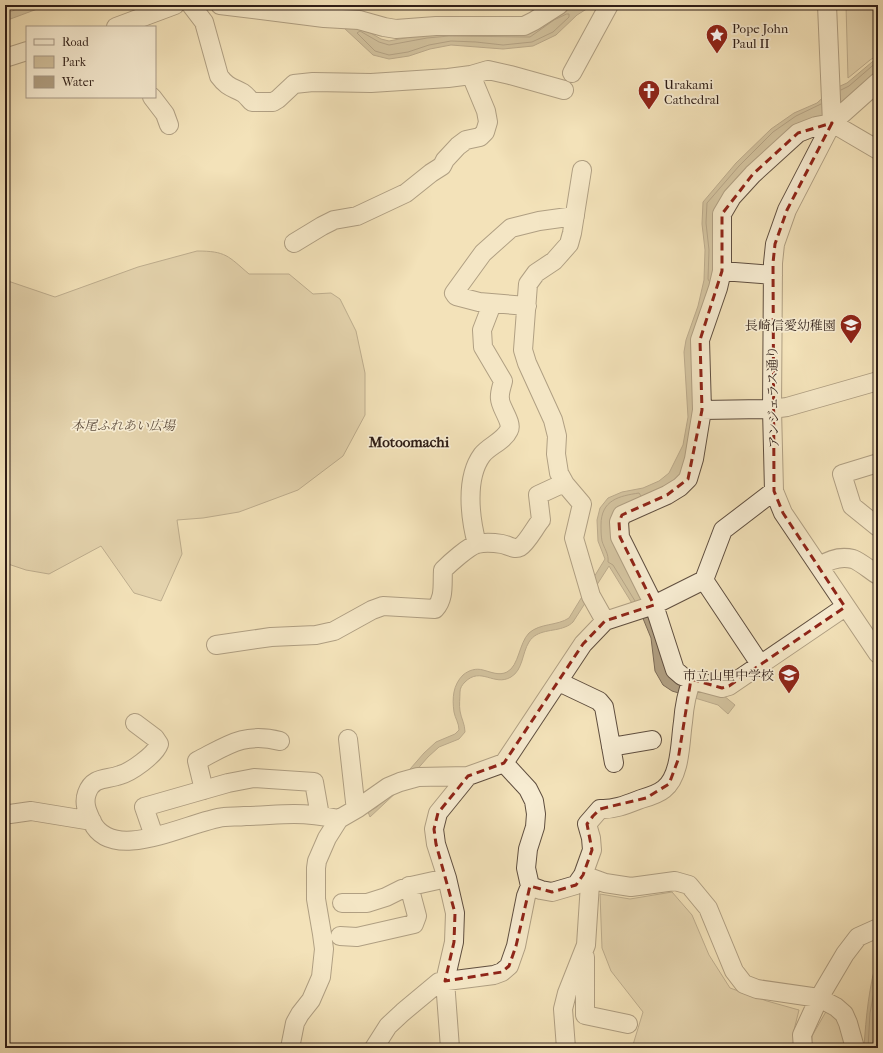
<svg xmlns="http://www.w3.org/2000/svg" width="883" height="1053" viewBox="0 0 883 1053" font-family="'IM FELL French Canon','Noto Serif JP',serif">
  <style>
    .green { fill: #d2c19d; stroke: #806f5a }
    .water { fill: #b09f82; stroke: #7c6b57 }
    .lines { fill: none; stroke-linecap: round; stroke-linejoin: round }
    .shore { stroke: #6f5e4c; stroke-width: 1 }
    .minor-casing { stroke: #5f4e3f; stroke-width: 20 }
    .minor { stroke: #f7ecd2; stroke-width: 18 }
    .marked { fill: none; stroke: #8f2418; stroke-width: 3; stroke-dasharray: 8 5; stroke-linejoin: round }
    .labels { text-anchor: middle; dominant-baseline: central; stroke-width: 3.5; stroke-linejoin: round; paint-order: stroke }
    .poi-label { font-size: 13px; fill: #2e1d16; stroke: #f7ecd2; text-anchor: start }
    .street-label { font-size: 13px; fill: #2e1d16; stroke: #f7ecd2 }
    .park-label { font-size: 13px; font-style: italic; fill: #5f4e3e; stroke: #f7ecd2 }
    .quarter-label { font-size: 15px; font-weight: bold; fill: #2e1d16; stroke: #f7ecd2 }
  </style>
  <rect width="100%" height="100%" fill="#f3e2b9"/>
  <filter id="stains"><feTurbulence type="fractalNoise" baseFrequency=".005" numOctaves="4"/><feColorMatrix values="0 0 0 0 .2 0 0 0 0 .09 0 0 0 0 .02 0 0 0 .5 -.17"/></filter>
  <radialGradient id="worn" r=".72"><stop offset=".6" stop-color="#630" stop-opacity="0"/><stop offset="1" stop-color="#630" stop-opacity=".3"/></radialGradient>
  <path class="green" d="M846 5H878V55L870 60 848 78Z
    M197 251C226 251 228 256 249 274H289L313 294 331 293 340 299 356 331 365 373V415L343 456 298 490 239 512 203 518 177 520 182 554 161 601 134 593 101 546 49 574 26 570 5 563V280L55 297 138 267Z
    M672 892 692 915 709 955 730 988 767 1001 799 1010 794 1030 793 1048H632L643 1012 611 971 602 948 600 894 630 899Z
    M828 1008 845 1032 843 1048H812V1036Z"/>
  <path class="water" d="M27 5H48L5 21V14Z
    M248 5H333L341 11 339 5H342L344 14 355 24 381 39 389 41 426 34 552 17 575 5H593L577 15 556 35 533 46 503 49 451 45 430 49 409 56 389 59 373 55 329 14Z
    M878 57V73L849 101 815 119 722 205 718 248 696 419 679 480 618 509 645 601 667 667 723 695 735 705 728 714 718 705 672 691 663 685 655 671 651 638 642 616 633 605 609 566 573 622C571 624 568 626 565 627 553 632 537 629 529 642 522 653 523 670 511 677 494 687 481 666 465 682 462 685 460 688 460 692 460 698 459 705 460 711 461 718 465 724 465 732L459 739 439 747 428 757 400 789 370 817 368 812 377 807 424 753 436 742 455 734 459 730C459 723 455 718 454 712 452 698 453 685 463 675 469 670 476 668 483 670 491 672 499 676 507 672 519 666 519 643 529 633 540 623 557 626 569 618L605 559 598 541 597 520 600 508 608 498 622 492 643 488 659 481 669 473 683 445 688 417 684 352 686 340 698 306 704 280 705 250 702 224 703 202 736 163 771 129 794 113 817 103 831 90 847 83Z
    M878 956 877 1048H864C866 1016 869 986 878 956Z"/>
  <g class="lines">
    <path class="shore" d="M567 14H569V17L553 32 532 42 503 45 476 42 451 41 429 45 408 52 389 55 375 51 357 33 360 31 379 42 389 45 427 38 449 36 530 37 554 20Z
      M841 90 849 86 878 61
      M709 281 708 279 709 250 706 223 707 203 739 166 773 132 796 116 821 104
      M635 601 613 565 608 562C609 554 604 548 602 541 601 536 601 530 601 525 601 500 619 496 639 493L641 496
      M868 1048 870 1013 878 970
      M873 1048 875 1014 878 992"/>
    <g class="minor-casing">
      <path id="minor" d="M191 5 204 22 219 76C227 87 232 87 243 93 246 95 249 99 252 102H273L278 99 294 84 313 82 371 83 448 78 471 75 488 70 510 75 564 90
        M220 5 324 18 359 20 384 27 396 29 436 26H524L534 21 559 5
        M827 5 832 123 787 210 775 244 773 263 772 409 774 491 783 513 878 654
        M116 27 175 5
        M5 58 27 51
        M572 73 609 5
        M152 97 165 114 169 125
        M832 123 878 150
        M582 170 572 233 569 244 554 261 536 273 528 284 523 350 527 363 553 420 557 436 556 454 559 473 565 484 582 504 574 538 591 596 605 621
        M294 243 322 226 334 220 357 216 406 193 431 173 442 166 445 160 458 146 466 140 480 137 485 132 488 122 486 111 471 75
        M722 271 773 275
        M527 306 479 302 456 296 454 293 483 253 511 228 539 221 575 216
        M702 410 772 409 787 407 878 381
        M878 463 842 474 852 506 878 527
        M477 544C470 518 465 478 482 455 489 446 504 441 509 430 513 423 500 407 500 399 499 393 502 386 503 381L483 347 482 330 492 304
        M820 566C829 560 841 556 853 559 861 562 871 571 878 575
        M704 580 760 664
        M845 607 729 686 722 688 692 680 682 676 675 670 654 605 620 537 619 522 622 515 667 495 680 487 688 479 694 459 702 410 700 340 718 288 722 271V214L732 197 753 174 798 133 816 126 832 123 878 82
        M216 645 271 637 316 635 334 631 372 610 383 606 435 609C445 598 442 584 443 570 450 563 469 546 477 544 484 542 496 543 502 544 508 545 514 550 520 547 527 543 535 527 541 520L538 495 564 483
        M559 682 599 701 604 707 614 763
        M135 723 155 738 159 744C155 755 131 772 120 775 107 780 93 776 87 793 83 804 88 813 92 822 113 865 189 821 224 817 231 816 238 817 245 816 261 816 277 814 294 814 309 814 324 816 339 819
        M348 739 355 802 358 808
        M611 747 652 740
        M204 790 197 761C228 745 244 732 280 741
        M5 813 10 814 31 811 92 821
        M154 836 144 807 228 783 254 778 314 782 320 816
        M583 875 605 883 631 887 675 881 689 885 708 908 734 971 744 984 757 989 819 998 836 1007 844 1014 848 1023 855 1048
        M530 886 541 890 552 892 576 885 583 875 592 850 591 838 587 824 600 809C614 810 628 804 641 799 648 797 658 794 664 789 681 776 680 741 683 722 684 709 687 692 692 680
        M342 903H367L386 897 402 889 411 886 447 878
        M340 936 357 937 414 924 417 916 409 886
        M585 957V1015L628 1024
        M290 1048 295 1023 300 1014 311 1000 321 977 324 949 322 934 316 899V868L317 861 327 838 339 819 358 808 388 787 400 782 418 777 468 776 504 763 583 644 605 621 654 605 704 580 723 530 774 491
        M374 1048 388 1026 403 1012 439 982 494 975 502 972 509 966 516 946 526 896 530 886 526 868 528 849 535 827 536 814 534 801 528 789 504 763
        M450 1048 445 981 454 942 455 913 447 878 436 844 434 829 438 813 468 776
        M566 1048 563 1009 567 993 586 945 590 884 583 875
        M803 1048 802 1035 819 998 845 954 858 937 878 928"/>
    </g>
    <use href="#minor" class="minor"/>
  </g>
  <path d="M0 0H883V1053H0ZM832 123 787 210 775 244 773 263 774 491 783 513 845 607 729 686 722 688 691 679 678 760 669 784 646 798 600 809 593 816 587 824 592 850 583 875 576 885 552 892 530 886 516 946 509 966 502 972 445 981 454 942 455 913 436 844 434 829 438 813 468 776 504 763 583 644 605 621 654 605 620 537 619 522 622 515 667 495 688 479 702 410 700 340 722 271V214L753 174 798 133Z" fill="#f3e2b9" fill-opacity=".55" fill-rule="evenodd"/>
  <path class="marked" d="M832 123 787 210 775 244 773 263 774 491 783 513 845 607 729 686 722 688 691 679 678 760 669 784 646 798 600 809 593 816 587 824 592 850 583 875 576 885 552 892 530 886 516 946 509 966 502 972 445 981 454 942 455 913 436 844 434 829 438 813 468 776 504 763 583 644 605 621 654 605 620 537 619 522 622 515 667 495 688 479 702 410 700 340 722 271V214L753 174 798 133Z"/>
  <defs>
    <g id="sight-pin" transform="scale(1.15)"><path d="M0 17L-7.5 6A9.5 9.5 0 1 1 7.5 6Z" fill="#8f2418" stroke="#f7ecd2"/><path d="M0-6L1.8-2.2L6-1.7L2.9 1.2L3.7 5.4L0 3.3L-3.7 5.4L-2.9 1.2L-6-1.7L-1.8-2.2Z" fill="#fff"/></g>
    <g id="church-pin" transform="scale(1.15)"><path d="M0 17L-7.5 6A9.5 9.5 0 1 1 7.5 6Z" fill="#8f2418" stroke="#f7ecd2"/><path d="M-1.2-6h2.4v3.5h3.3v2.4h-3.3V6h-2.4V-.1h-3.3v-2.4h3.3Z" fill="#fff"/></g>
    <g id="school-pin" transform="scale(1.15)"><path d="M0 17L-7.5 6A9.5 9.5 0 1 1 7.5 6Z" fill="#8f2418" stroke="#f7ecd2"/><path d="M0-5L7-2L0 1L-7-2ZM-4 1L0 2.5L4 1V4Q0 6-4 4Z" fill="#fff"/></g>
  </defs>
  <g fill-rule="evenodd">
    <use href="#sight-pin" x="717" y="35"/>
    <use href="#church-pin" x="649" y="91"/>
    <use href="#school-pin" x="851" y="325"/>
    <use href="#school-pin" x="789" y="675"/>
  </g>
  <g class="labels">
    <g class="poi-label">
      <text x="732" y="28">Pope John<tspan x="732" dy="15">Paul II</tspan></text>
      <text x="664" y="84">Urakami<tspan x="664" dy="15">Cathedral</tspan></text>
      <text x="836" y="325" text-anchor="end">長崎信愛幼稚園</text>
      <text x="774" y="675" text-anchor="end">市立山里中学校</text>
    </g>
    <g class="street-label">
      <text transform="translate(773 397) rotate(-91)">アンジェラス通り</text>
    </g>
    <g class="park-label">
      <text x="123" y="425">本尾ふれあい広場</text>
    </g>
    <g class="quarter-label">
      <text x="409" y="442">Motoomachi</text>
    </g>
  </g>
  <rect width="883" height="1053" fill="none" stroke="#f3e2b9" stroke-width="20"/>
  <rect x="6" y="6" width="871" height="1041" fill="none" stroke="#2e1d16" stroke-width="2"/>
  <rect x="10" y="10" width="863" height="1033" fill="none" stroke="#2e1d16"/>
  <rect x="26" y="26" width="130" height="72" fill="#f7ecd2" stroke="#a79987"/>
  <rect x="34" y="39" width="20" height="6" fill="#f7ecd2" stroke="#a79987"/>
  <text x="62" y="46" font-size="12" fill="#2e1d16">Road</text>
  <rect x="34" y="56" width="20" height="12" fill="#d2c19d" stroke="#a79987"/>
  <text x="62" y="66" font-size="12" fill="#2e1d16">Park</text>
  <rect x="34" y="76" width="20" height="12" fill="#b09f82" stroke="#a79987"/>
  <text x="62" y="86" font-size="12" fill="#2e1d16">Water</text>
  <rect width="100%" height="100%" filter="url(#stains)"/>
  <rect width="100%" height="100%" fill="url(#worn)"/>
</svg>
